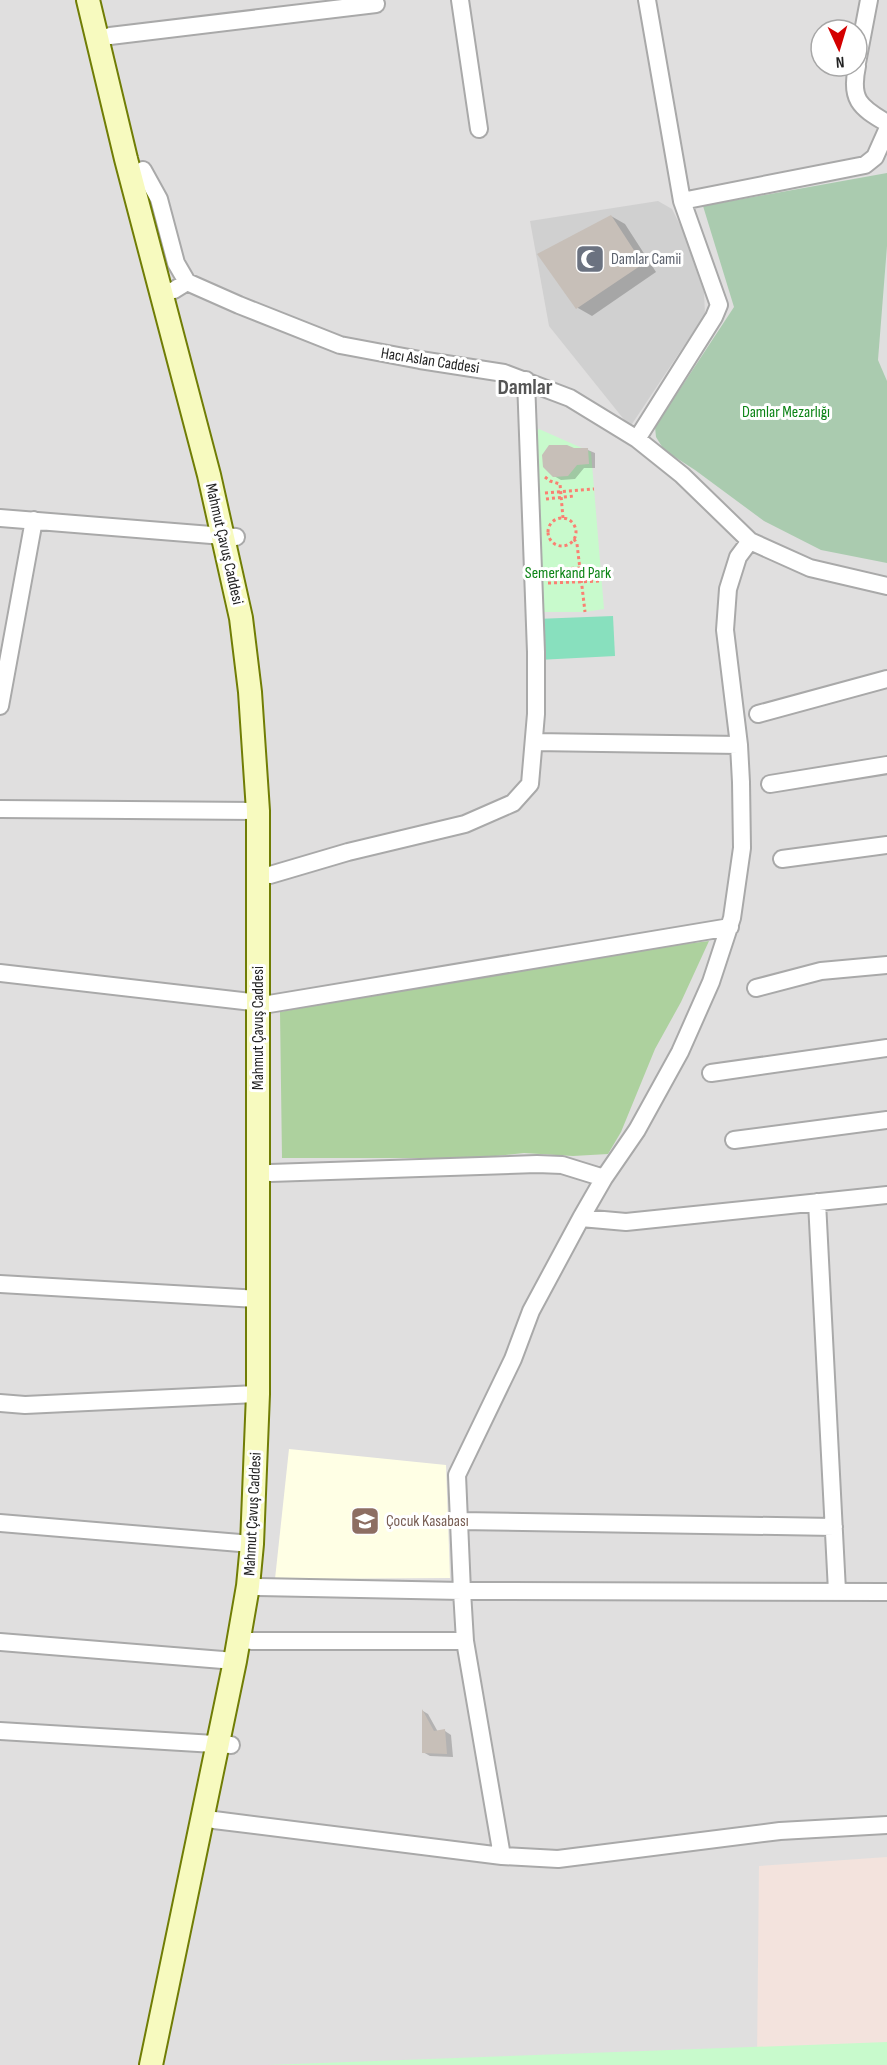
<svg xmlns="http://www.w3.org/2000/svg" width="887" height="2065" viewBox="0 0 887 2065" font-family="'Sofia Sans Condensed',sans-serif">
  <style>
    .residential { fill: #e0dfdf; fill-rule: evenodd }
    .education { fill: #ffffe5 }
    .religious { fill: #d0d0d0 }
    .military { fill: #f3e3dd }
    .forest { fill: #add19e }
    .cemetery { fill: #aacbaf }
    .park { fill: #c8facc }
    .pitch { fill: #88e0be }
    .shadow { fill: #0003 }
    .building { fill: #c7bfb8 }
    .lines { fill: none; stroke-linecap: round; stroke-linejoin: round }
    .street-casing { stroke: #a9a9a9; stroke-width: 20 }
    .secondary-casing { stroke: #707d05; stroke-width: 26 }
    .path { stroke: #fa8072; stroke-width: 3; stroke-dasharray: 3 3; stroke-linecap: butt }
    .street { stroke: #fff; stroke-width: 16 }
    .secondary { stroke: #f7fabf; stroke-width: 22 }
    .labels { text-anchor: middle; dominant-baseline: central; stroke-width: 6; stroke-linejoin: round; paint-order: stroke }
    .worship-label { font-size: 16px; fill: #5b616d; stroke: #fff; text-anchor: start }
    .street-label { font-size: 16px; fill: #222; stroke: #fff }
    .park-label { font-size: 16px; fill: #0c8416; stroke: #fff }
    .education-label { font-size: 16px; fill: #785e54; stroke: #fff; text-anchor: start }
    .district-label { font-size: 22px; font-weight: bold; fill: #555; stroke: #fff }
  </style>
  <rect width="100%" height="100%" fill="#f2efe9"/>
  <path class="residential" d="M0 0H887V2065H0ZM821 30H857V66H821Z"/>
  <path class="education" d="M289 1449 446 1465 450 1578 275 1579Z"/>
  <path class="religious" d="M658 201 672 209 682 229 704 292 705 314 630 427 549 326 530 221Z"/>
  <path class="military" d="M887 1857V2065H757L759 1866Z"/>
  <path class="forest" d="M709 941 681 1002 655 1049 621 1132 608 1154 573 1156 524 1153 478 1158H282L280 1012 453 980 577 961 622 952Z"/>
  <path class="cemetery" d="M887 173V246L878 360 887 381V563L821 550 764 521 695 470 664 450 656 437 655 427 734 307 703 206Z"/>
  <path class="park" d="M539 429 591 452 604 609 585 612H536L530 434Z
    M887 2042V2065H267Z"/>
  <path class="pitch" d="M613 616 615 656 538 660 536 619Z"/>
  <path class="shadow" d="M611 216 625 224 656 272 592 316 578 308 539 255Z
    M573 450H588L595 453V468H584L575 479 561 480 554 476Z
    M423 1711 428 1714 438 1732 445 1731 451 1735 453 1757 430 1756 423 1752Z"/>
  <path class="building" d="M611 215 643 264 576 309 537 254Z
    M549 445H567L574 448H588L589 464 577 465 568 476 553 477 543 467 542 455Z
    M422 1709 434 1731 445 1729 447 1754 422 1753Z"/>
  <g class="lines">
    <g class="street-casing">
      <path id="street" d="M460 0 479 129
        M110 36 376 4
        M857 63 869 0
        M857 66C850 99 859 107 887 123
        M143 170 159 199 176 263 187 282 239 305 340 345 420 360 504 373 570 398 637 439 682 475 750 541 810 568 887 586
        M682 201 865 165 875 157 887 130
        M174 290 187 282
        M637 439 714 317 719 305 682 201 647 0
        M0 518 236 537
        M0 706 34 520
        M758 714 887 679
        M534 742 739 745
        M770 784 887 765
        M0 809 258 811
        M782 859 887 845
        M270 875 348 852 465 824 513 803 530 784 536 714V652L526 380
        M0 973 269 1004 730 927
        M756 988 821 971 887 965
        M711 1073 887 1048
        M734 1140 887 1120
        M270 1173 537 1164 562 1165 604 1178
        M817 1202 837 1591
        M581 1218 604 1178 637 1130 680 1052 711 982 732 918 742 848 741 782 739 745 725 630 728 589 738 557 750 541
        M0 1284 258 1299
        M0 1403 25 1405 258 1394
        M459 1521 834 1527
        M0 1523 252 1544
        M258 1587 462 1591 457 1475 513 1359 531 1311 581 1218 626 1222 887 1195
        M887 1592 462 1591 465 1641 502 1856 558 1859 780 1831 887 1825
        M251 1641H465
        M0 1642 235 1661
        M0 1731 231 1745
        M214 1820 502 1856"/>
    </g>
    <g class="secondary-casing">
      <path id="secondary" d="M88 0 126 159 209 475 241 618 250 692 258 811V1394L252 1544 248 1586 235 1661 151 2065"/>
    </g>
    <path class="path" d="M545 477 550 481 560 484 563 518
      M545 493 594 489
      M546 499 574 496
      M548 532a14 14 0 1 1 28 0a14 14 0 1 1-28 0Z
      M574 539 577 544 585 612
      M559 569 580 568
      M548 583 602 581"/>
    <use href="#street" class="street"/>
    <use href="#secondary" class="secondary"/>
  </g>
  <defs>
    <g id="mosque-square" transform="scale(1.5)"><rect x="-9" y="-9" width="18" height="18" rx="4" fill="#6b7280" stroke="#fff"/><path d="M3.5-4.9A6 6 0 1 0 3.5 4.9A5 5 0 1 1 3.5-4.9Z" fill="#fff"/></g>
    <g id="school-square" transform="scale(1.5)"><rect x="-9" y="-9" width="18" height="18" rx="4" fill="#8d6e63" stroke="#fff"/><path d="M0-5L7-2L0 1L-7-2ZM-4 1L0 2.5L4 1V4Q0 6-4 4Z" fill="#fff"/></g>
  </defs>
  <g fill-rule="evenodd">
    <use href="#mosque-square" x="590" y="259"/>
    <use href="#school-square" x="365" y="1521"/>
  </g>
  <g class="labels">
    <g class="worship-label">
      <text x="611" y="259">Damlar Camii</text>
    </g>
    <g class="street-label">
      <text transform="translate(430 361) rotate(9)">Hacı Aslan Caddesi</text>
      <text transform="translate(224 544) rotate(77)">Mahmut Çavuş Caddesi</text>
      <text transform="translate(258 1028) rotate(-90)">Mahmut Çavuş Caddesi</text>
      <text transform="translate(253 1514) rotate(-87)">Mahmut Çavuş Caddesi</text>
    </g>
    <g class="park-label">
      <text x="786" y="412">Damlar Mezarlığı</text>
      <text x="568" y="573">Semerkand Park</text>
    </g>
    <g class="education-label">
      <text x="386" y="1521">Çocuk Kasabası</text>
    </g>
    <g class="district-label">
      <text x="525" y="387">Damlar</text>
    </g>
  </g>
  <g transform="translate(839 48) rotate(176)"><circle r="28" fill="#ffffff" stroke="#a7a7a7" stroke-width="1.5"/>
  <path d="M0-4.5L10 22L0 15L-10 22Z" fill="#d40000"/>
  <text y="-9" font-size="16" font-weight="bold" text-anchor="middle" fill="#222222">N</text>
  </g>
</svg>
